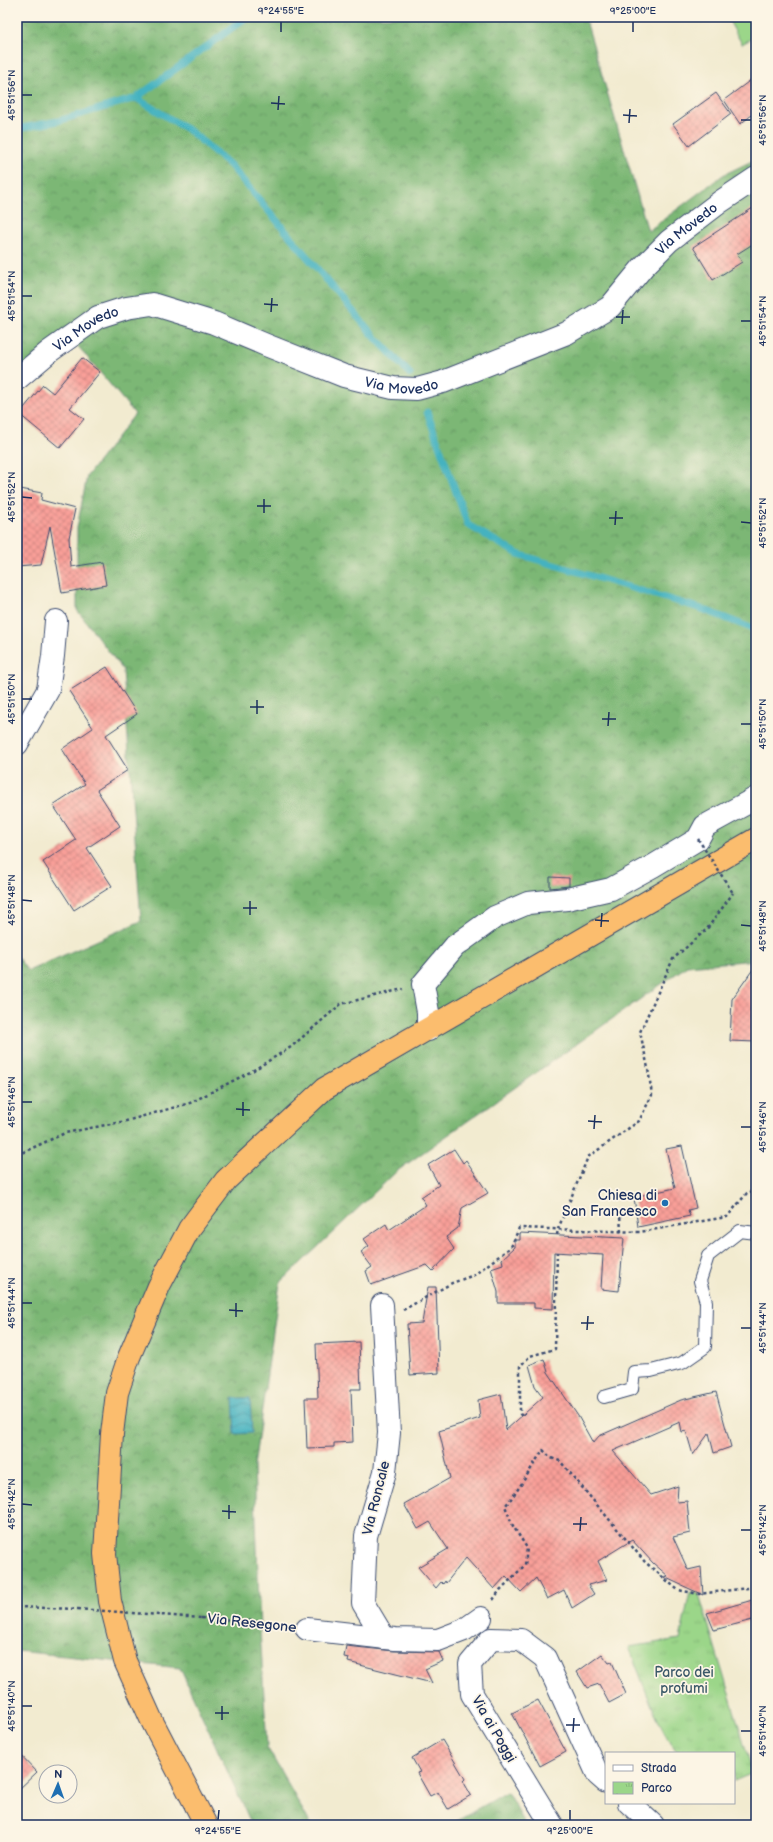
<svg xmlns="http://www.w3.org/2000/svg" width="773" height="1842" viewBox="0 0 773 1842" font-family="'Balsamiq Sans',sans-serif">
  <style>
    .forest { fill: url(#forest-crowns); stroke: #4c736a }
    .park { fill: url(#park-tufts); stroke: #5b8274 }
    .garden { fill: #9bd689; stroke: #5b8274 }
    .water { fill: url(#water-waves); stroke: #30708f }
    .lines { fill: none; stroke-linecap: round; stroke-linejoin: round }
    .stream { stroke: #44b2c0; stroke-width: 7 }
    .building { fill: url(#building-cross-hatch) }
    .lane-casing { stroke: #3b4b6f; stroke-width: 14 }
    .street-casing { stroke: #3b4b6f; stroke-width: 24 }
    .highway-casing { stroke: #3b4b6f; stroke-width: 24 }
    .path { stroke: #3b4b6f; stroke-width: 2.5; stroke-dasharray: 3 3; stroke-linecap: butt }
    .lane { stroke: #fff; stroke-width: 12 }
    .street { stroke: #fff; stroke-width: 22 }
    .highway { stroke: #fbbd6e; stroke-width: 22 }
    .path-bridge { stroke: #3b4b6f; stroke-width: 2.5; stroke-dasharray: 3 3; stroke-linecap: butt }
    .ticks { fill: none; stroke: #1b2f5e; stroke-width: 1.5 }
    .poi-dot { fill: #1f6fb2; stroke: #fcf5e5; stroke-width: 1.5 }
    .labels { text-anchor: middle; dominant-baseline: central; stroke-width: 3.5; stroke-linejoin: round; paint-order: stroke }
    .street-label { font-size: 14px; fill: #1b2f5e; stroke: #fcf5e5 }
    .poi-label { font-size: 14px; fill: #1b2f5e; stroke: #fcf5e5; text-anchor: end }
    .park-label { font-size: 14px; fill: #3b5969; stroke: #fcf5e5 }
    .neatline { fill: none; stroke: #1b2f5e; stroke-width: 1.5 }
    .ticks-label { font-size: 10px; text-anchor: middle; fill: #1b2f5e }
  </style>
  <defs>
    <pattern id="forest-crowns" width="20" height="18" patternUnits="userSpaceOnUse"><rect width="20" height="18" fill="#7cb775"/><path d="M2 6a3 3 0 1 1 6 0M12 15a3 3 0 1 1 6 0" fill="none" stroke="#659563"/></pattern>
    <pattern id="park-tufts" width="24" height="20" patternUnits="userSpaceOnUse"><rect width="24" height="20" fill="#9bd689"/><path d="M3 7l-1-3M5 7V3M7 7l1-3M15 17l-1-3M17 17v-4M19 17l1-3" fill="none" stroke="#85b879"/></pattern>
    <pattern id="water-waves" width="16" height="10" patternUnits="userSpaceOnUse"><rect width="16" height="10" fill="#44b2c0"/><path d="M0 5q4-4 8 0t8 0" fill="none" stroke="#38919f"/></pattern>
    <pattern id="building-cross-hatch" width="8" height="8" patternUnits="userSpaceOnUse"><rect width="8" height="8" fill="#f99f98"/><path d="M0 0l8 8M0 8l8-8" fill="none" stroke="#c9827f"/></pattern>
  </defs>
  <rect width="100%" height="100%" fill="#fcf5e5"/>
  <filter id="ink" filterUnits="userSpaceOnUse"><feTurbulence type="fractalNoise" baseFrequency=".025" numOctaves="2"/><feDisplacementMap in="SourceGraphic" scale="8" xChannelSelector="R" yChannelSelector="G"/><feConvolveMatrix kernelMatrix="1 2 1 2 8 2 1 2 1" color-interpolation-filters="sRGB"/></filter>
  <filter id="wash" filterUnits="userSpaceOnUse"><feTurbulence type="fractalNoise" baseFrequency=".012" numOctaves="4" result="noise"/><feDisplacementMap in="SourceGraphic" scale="16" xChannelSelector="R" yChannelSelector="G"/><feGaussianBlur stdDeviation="0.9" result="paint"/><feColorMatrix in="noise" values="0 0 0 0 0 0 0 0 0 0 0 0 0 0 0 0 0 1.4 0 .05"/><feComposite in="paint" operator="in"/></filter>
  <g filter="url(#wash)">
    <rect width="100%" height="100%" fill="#f2ebd0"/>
    <path class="forest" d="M17 17H585L648 231 723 175 756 159V960L687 966 397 1171 280 1283 254 1466 260 1629 267 1747 311 1825H252L180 1668 17 1651V957L28 971 141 921 123 670 77 610V528L87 476 135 414 77 345 17 379Z
      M507 1792 526 1825H450Z"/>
    <path class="park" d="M690 1592 699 1594 753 1773 734 1781V1753H677C655 1722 643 1682 629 1647L680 1639Z"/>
    <path class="garden" d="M727 17H756V36L742 44Z"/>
    <path class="water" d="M233 1398H250L252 1433 235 1434Z"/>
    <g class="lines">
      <path class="stream" d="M136 98 190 131 230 165 373 335 410 374
        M17 129 58 121 136 98 247 17
        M427 412 468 525 518 554 702 609 756 630"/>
    </g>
    <g id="blocks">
      <path class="building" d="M756 76V112L740 124 724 100Z
        M716 93 731 114 689 146 673 124Z
        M756 206V242L737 254 742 262 713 280 693 247Z
        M82 358 100 372 70 408 84 419 60 448 19 414 43 385 53 393Z
        M20 489 42 493 41 500 75 509 69 538 71 567 102 562 106 585 62 593 50 526 41 565 17 567V501Z
        M107 667 137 714 106 735 128 770 97 790 120 826 87 848 112 886 74 910 43 862 76 840 53 805 85 784 62 749 93 728 69 691Z
        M550 877 569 878V886L550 888Z
        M756 965V1042L730 1041 732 999Z
        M682 1146 696 1208 688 1210 690 1216 638 1227 634 1197 675 1188 666 1149Z
        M454 1149 463 1163 466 1160 488 1193 462 1208 458 1228 446 1237 454 1249 433 1271 427 1265 371 1285 366 1271 372 1267 361 1252 369 1246 364 1239 386 1224 389 1230 426 1205 421 1197 439 1185 428 1165Z
        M520 1233 624 1238 619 1291 601 1289 603 1255 554 1252 553 1309 534 1308V1303H498V1292L491 1268 503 1264 502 1259 515 1247V1240H520Z
        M428 1287H436L439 1373 410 1375 407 1324 422 1323Z
        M359 1342 361 1389H351L353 1442 334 1443V1447L307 1448 305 1398H318L316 1344Z
        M544 1359 548 1372 578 1416 593 1443 599 1436 681 1400 716 1392 731 1447 714 1453 709 1433 693 1455 686 1431 682 1432 680 1422 613 1451 651 1495 678 1486 677 1502 687 1501 690 1533 673 1537 688 1570 701 1567 703 1595 664 1577 668 1576 653 1563 632 1540 598 1561 607 1580 588 1585 594 1594 572 1608 564 1590 547 1599 536 1578 521 1592 506 1576 494 1589 466 1558 446 1583 445 1581 443 1584 441 1582 436 1588 418 1567 448 1549 430 1522 418 1529 404 1504 450 1478 439 1431 480 1418 478 1400 501 1394 506 1430 543 1397 535 1386 529 1365Z
        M756 1599V1619L714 1630 707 1613Z
        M346 1646 394 1651 439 1652 443 1661 425 1669 432 1683 348 1662 349 1658 344 1657Z
        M602 1654 609 1663 612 1662 626 1694 609 1703 599 1684 587 1688 577 1672Z
        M538 1700 566 1752 540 1766 512 1713Z
        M442 1740 465 1779 463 1781 471 1795 448 1809 438 1792 430 1796 417 1773 420 1772 412 1758Z
        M17 1751 37 1772 17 1791Z"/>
    </g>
  </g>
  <g filter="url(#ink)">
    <use href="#blocks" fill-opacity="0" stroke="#3b4b6f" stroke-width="1"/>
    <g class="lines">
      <g class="lane-casing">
        <path id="lane" d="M604 1397 632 1389 634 1372 651 1371 682 1363 705 1347 706 1302 700 1281 708 1256 740 1231 756 1233"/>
      </g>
      <g class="street-casing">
        <g id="street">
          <path id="s1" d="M17 379 50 351 98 317 126 308 152 304 214 323 266 345 344 376 393 388 417 389 443 382 567 333 610 307 643 267 669 241 720 202 756 178"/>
          <path d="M17 744 48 690 53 656 56 621"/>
          <path d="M428 1030V1012L423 984 455 946 495 917 528 903 567 899 611 889 653 866 698 839 705 826 756 798"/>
          <path d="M382 1305 389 1433 385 1472 366 1536 363 1603 384 1638"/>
          <path d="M307 1629 395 1639 438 1640 464 1630 481 1618"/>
          <path d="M629 1803 653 1825"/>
          <path d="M552 1825 472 1694 470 1664 491 1639 521 1640 545 1658 598 1775 606 1782"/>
        </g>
      </g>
      <g class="highway-casing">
        <path id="highway" d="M206 1825 152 1721 125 1661 110 1601 105 1554 112 1434 117 1393 129 1357 159 1286 189 1229 226 1180 324 1089 756 839"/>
      </g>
      <path class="path" d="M17 1155 65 1133 126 1121 190 1103 252 1071 291 1047 341 1004 403 989
        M621 1232 620 1214 636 1211
        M557 1235 558 1229 588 1157 639 1121 652 1095 648 1068 640 1032 673 959 707 929 733 893
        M403 1310 452 1283 474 1275 511 1247 519 1228 640 1232 691 1223 727 1217 747 1193 756 1190
        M522 1416 520 1414V1366L530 1356 555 1349 557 1252
        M493 1600 500 1590 525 1565 527 1548 513 1526 505 1506C520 1489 530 1469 543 1450L551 1458 560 1461 645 1562 678 1590 699 1594 756 1587
        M17 1607 78 1609
        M201 1618 252 1621 286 1626"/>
      <use href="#lane" class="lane"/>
      <use href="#street" class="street"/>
      <use href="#highway" class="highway"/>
      <path class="path-bridge" d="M698 839 733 893
        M78 1609 201 1618"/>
    </g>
  </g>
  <path class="ticks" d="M281 32V22M633 32V22M22 95H32M271 103 285 104M278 110 279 96M623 115 637 116M741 120H751M629 123 630 109M22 296H32M264 304 278 305M271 312 272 298M616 317H630M741 321H751M622 324 623 310M22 497 32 498M257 506H271M264 513V499M609 518H623M741 522 751 523M615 525 616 511M22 699H32M250 707H264M257 714V700M602 719H616M741 724H751M608 726 609 712M22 900 32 901M243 908H257M250 915V901M595 920 609 921M741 925 751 926M601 927 602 913M22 1102H32M236 1109 250 1110M243 1116V1102M588 1121 602 1122M741 1127H751M594 1129 595 1115M22 1303H32M229 1310 243 1311M236 1317V1303M581 1323H594M741 1328H751M587 1330 588 1316M22 1504 32 1505M222 1511 236 1512M229 1519V1505M573 1524H587M741 1530H751M580 1531 581 1517M22 1706H32M215 1713H229M222 1720V1706M566 1725H580M741 1731H751M573 1732 574 1718M218 1820 219 1810M570 1820V1810"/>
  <circle class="poi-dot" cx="665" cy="1203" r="4"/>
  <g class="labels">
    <g class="street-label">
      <text stroke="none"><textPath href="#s1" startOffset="758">Via Movedo</textPath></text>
      <text stroke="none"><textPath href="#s1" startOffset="86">Via Movedo</textPath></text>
      <text stroke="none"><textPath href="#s1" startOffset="422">Via Movedo</textPath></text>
      <text transform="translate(376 1498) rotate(-76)">Via Roncale</text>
      <text transform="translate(252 1623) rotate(6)">Via Resegone</text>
      <text transform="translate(494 1729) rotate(60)">Via ai Poggi</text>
    </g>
    <g class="poi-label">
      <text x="657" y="1195">Chiesa di<tspan x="657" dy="16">San Francesco</tspan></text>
    </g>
    <g class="park-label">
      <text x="684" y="1672">Parco dei<tspan x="684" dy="16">profumi</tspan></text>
    </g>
  </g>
  <rect width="773" height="1842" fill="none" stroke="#fcf5e5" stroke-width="44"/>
  <rect x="605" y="1752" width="130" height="52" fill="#fcf5e5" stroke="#a2a6af"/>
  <rect x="613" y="1765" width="20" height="6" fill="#ffffff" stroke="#a2a6af"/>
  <text x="641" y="1772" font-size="12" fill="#1b2f5e">Strada</text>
  <rect x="613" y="1782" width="20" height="12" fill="url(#park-tufts)" stroke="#a2a6af"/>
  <text x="641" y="1792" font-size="12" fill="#1b2f5e">Parco</text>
  <g transform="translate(58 1784) rotate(2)"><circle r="19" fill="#fcf5e5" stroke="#a2a6af"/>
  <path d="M0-3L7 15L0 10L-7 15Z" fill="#1f6fb2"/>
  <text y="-6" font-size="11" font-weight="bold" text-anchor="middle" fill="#1b2f5e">N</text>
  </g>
  <rect x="22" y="22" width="729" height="1798" class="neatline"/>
  <g class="ticks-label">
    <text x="281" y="14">9°24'55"E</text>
    <text x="633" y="14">9°25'00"E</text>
    <text transform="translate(11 95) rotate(-90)" y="4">45°51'56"N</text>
    <text transform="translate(762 120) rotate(-90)" y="4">45°51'56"N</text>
    <text transform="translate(11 296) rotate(-90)" y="4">45°51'54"N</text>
    <text transform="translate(762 321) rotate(-90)" y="4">45°51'54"N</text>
    <text transform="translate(11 497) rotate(-90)" y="4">45°51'52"N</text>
    <text transform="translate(762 523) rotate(-90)" y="4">45°51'52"N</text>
    <text transform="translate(11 699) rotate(-90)" y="4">45°51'50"N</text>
    <text transform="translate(762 724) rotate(-90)" y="4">45°51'50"N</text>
    <text transform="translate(11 900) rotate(-90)" y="4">45°51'48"N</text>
    <text transform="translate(762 926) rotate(-90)" y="4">45°51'48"N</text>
    <text transform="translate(11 1102) rotate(-90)" y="4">45°51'46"N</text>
    <text transform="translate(762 1127) rotate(-90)" y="4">45°51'46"N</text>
    <text transform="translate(11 1303) rotate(-90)" y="4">45°51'44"N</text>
    <text transform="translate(762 1328) rotate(-90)" y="4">45°51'44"N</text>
    <text transform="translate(11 1504) rotate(-90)" y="4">45°51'42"N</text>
    <text transform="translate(762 1530) rotate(-90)" y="4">45°51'42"N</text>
    <text transform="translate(11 1706) rotate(-90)" y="4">45°51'40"N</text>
    <text transform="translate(762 1731) rotate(-90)" y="4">45°51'40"N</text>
    <text x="218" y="1834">9°24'55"E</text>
    <text x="570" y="1834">9°25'00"E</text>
  </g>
</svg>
